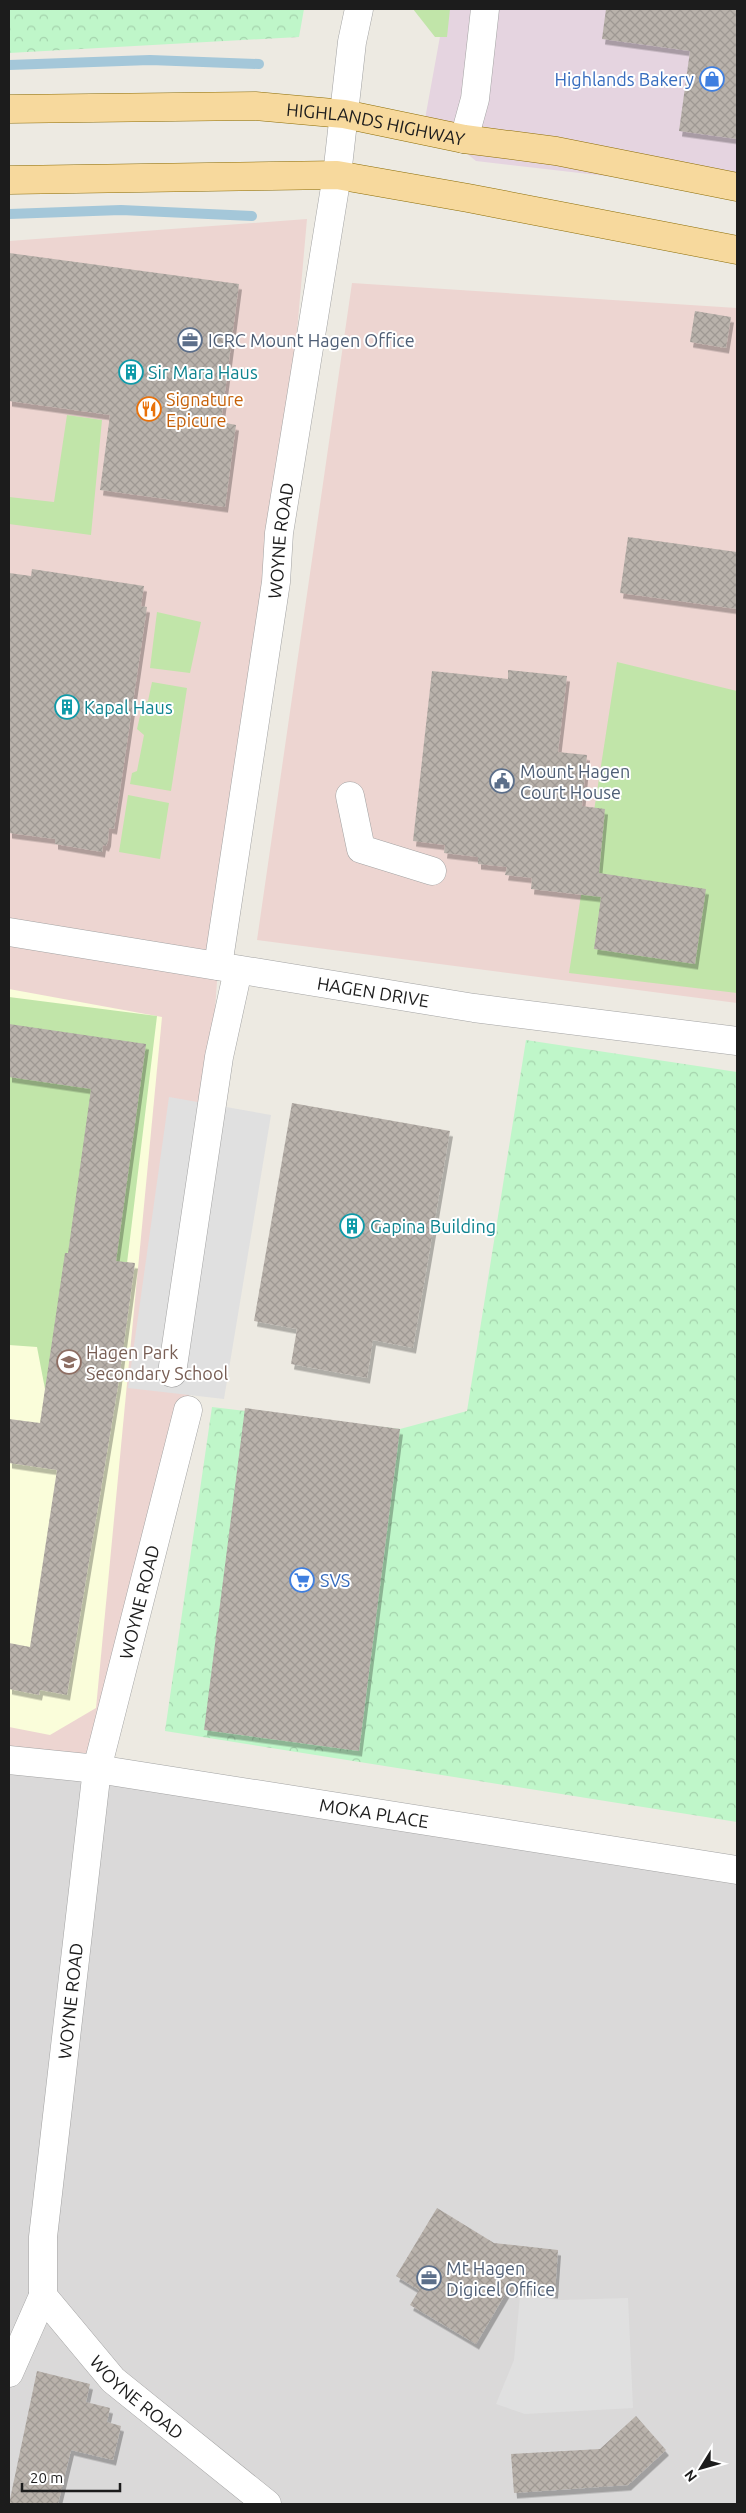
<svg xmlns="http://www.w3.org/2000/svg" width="746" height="2513" viewBox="0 0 746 2513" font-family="Ubuntu,sans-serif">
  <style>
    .residential { fill: #dad9d9 }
    .commercial { fill: #edd5d1 }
    .industrial { fill: #e5d4e0 }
    .education { fill: #fafdda }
    .grass { fill: #c1e5a9 }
    .park { fill: url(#park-crowns) }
    .parking { fill: #e0e0e0 }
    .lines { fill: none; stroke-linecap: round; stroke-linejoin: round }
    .stream { stroke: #a4c7d9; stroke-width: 10 }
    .building { fill: url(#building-cross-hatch); filter: url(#shadow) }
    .minor-casing { stroke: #a3a3a3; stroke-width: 29 }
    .major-casing { stroke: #8c6d07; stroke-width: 29 }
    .minor { stroke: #fff; stroke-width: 28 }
    .major { stroke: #f7d99d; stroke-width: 28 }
    .labels { text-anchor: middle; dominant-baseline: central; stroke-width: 4; stroke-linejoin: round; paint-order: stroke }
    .shop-label { font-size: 18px; fill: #366cbe; stroke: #fff; text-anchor: end }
    .street-label { font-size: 18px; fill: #1c1c1c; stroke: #fff }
    .service-label { font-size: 18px; fill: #4e5e75; stroke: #fff; text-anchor: start }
    .culture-label { font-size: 18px; fill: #0d838f; stroke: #fff; text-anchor: start }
    .food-label { font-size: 18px; fill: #c56008; stroke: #fff; text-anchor: start }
    .education-label { font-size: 18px; fill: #785e54; stroke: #fff; text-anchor: start }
  </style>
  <defs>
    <pattern id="park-crowns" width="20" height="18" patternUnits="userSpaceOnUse" patternTransform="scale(1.25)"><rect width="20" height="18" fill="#bff6c9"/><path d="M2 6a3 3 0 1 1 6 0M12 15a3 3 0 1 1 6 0" fill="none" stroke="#a4d2ac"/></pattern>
    <pattern id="building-cross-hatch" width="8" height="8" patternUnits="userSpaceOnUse" patternTransform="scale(1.25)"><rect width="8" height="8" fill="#b9b2ab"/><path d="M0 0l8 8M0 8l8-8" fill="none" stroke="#9e9893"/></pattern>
    <filter id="shadow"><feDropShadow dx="3" dy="5.5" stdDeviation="0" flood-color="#0004"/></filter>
  </defs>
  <rect width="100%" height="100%" fill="#edeae2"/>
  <path class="residential" d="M9 1760 737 1870V2504H9Z"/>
  <path class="commercial" d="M307 219 279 533 218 966 188 1410 97 1769 9 1760V241Z
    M352 283 737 308V1003L257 940Z"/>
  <path class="industrial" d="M445 9H737V191L476 161 425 119Z"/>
  <path class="education" d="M9 989 162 1017 96 1708 50 1735 9 1727Z"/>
  <path class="grass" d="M413 9H450L447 37H435Z
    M67 415 102 420 91 535 9 524V497L54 502Z
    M157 612 201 622 190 673 150 668Z
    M617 662 737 691V993L569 973Z
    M152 682 187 688 171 791 130 784 132 773 137 771 144 735 137 729 143 703 148 701Z
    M128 795 169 803 160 859 119 852Z
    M9 997 157 1016 111 1395 45 1389 37 1347 9 1345Z"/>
  <path class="park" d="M9 9H304L299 37 9 53Z
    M526 1040 737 1072V1822L165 1731 212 1407 400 1429 467 1411Z"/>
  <path class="parking" d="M169 1097 271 1115 224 1399 128 1388Z
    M520 2296 560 2300 628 2298 633 2408 525 2414 496 2404 514 2360Z"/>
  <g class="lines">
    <path class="stream" d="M9 65 150 60 259 64
      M9 214 121 210 252 216"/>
  </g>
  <path class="building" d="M606 9H737V139L679 131 690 51 602 39Z
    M9 253 239 284 221 422 236 425 225 507 100 490 110 415 9 401Z
    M695 311 731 317 726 348 690 342Z
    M628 537 737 552V609L620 593Z
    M32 569 144 586 141 606 147 607 122 777 114 829 109 828 108 841 106 846 103 845 102 852 55 844V839L9 833V573L31 576Z
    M508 670 567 676 558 752 587 755 582 806 605 809 599 873 706 889 695 964 594 949 601 897 531 889 532 878 505 875 507 867 478 864V857L444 853 445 845 413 841 432 671 508 679Z
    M9 1024 146 1044 116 1261 135 1263 118 1386 67 1695 40 1690 39 1695 9 1689V1643L30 1647 57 1470 9 1463V1419L40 1423 65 1253H68L91 1089 9 1077Z
    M292 1103 450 1131 413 1348 373 1340 367 1378 291 1364 297 1329 254 1321Z
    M245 1408 400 1429 359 1751 204 1730Z
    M437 2208 494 2243 558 2250 555 2293 515 2289 514 2292 507 2291 476 2344 410 2305 419 2290 396 2276Z
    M37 2371 90 2384 86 2402 110 2408 107 2422 121 2426 113 2460 71 2450 58 2504H9Z
    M636 2416 666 2450 628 2485 514 2493 511 2454 600 2449Z"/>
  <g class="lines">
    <g class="minor-casing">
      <g id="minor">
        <path d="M464 139 475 99 485 9"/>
        <path d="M350 796 361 849 432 871"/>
        <path id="s1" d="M9 932 474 1008 737 1041"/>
        <path id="s2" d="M218 966 276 582 279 533 337 175 352 42 359 9"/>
        <path d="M172 1373 219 1057 238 970"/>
        <path id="s3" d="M188 1410 97 1769 43 2237V2296L113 2380 267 2504"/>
        <path id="s4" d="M9 1760 97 1769 737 1870"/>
        <path d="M9 2373 43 2296"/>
      </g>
    </g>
    <g class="major-casing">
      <g id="major">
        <path id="s5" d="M9 109 255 106 344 114 464 139 556 151 737 187"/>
        <path d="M9 180 337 175 468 198 737 250"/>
      </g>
    </g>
    <use href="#minor" class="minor"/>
    <use href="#major" class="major"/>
  </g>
  <defs>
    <g id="shop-ring" transform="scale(1.25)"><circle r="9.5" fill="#fff" stroke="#3f7fe0" stroke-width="1.5"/><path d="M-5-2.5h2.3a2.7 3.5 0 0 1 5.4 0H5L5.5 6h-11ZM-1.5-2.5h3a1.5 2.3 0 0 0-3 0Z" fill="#3f7fe0"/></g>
    <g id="office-ring" transform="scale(1.25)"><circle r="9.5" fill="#fff" stroke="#5c6f8a" stroke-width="1.5"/><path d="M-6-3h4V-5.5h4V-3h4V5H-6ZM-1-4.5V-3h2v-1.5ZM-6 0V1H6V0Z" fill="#5c6f8a"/></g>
    <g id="building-ring" transform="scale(1.25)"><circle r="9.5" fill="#fff" stroke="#0f9aa8" stroke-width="1.5"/><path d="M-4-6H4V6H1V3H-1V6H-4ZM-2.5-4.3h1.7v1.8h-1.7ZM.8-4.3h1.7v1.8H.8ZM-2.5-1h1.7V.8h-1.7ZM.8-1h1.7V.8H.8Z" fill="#0f9aa8"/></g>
    <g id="restaurant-ring" transform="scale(1.25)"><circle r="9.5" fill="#fff" stroke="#e8710a" stroke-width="1.5"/><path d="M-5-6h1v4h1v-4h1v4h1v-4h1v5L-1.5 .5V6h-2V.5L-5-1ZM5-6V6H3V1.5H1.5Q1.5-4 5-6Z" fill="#e8710a"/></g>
    <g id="civic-ring" transform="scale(1.25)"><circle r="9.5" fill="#fff" stroke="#5c6f8a" stroke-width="1.5"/><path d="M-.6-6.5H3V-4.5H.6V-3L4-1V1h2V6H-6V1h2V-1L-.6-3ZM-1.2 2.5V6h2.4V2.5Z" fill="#5c6f8a"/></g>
    <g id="school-ring" transform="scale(1.25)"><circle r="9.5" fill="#fff" stroke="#8d6e63" stroke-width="1.5"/><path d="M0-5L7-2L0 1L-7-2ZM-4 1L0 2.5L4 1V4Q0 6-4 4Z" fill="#8d6e63"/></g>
    <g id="supermarket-ring" transform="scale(1.25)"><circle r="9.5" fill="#fff" stroke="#3f7fe0" stroke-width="1.5"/><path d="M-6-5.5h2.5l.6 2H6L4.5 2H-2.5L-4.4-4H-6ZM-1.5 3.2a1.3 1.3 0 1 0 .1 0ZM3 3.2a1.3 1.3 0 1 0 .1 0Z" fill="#3f7fe0"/></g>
  </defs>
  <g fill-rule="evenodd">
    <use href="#shop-ring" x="712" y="79"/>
    <use href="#office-ring" x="190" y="340"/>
    <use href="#building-ring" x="131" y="372"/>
    <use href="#restaurant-ring" x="149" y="409"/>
    <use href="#building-ring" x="67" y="707"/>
    <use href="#civic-ring" x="502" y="781"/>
    <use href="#building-ring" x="352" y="1226"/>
    <use href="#school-ring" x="69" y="1362"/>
    <use href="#supermarket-ring" x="302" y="1580"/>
    <use href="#office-ring" x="429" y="2278"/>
  </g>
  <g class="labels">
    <g class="shop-label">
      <text x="694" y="79">Highlands Bakery</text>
      <text x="320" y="1580" text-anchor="start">SVS</text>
    </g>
    <g class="street-label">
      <text stroke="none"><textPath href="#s5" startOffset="368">HIGHLANDS HIGHWAY</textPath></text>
      <text stroke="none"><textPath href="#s2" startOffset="430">WOYNE ROAD</textPath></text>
      <text stroke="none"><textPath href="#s1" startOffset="369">HAGEN DRIVE</textPath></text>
      <text transform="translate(139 1602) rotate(-76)">WOYNE ROAD</text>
      <text stroke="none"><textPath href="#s4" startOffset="369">MOKA PLACE</textPath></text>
      <text transform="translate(70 2001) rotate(-84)">WOYNE ROAD</text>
      <text stroke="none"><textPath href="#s3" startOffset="1039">WOYNE ROAD</textPath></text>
    </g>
    <g class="service-label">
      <text x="208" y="340">ICRC Mount Hagen Office</text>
      <text x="520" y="771">Mount Hagen<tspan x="520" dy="21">Court House</tspan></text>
      <text x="446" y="2268">Mt Hagen<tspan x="446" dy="21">Digicel Office</tspan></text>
    </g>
    <g class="culture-label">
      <text x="148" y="372">Sir Mara Haus</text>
      <text x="84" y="707">Kapal Haus</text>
      <text x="370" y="1226">Gapina Building</text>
    </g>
    <g class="food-label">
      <text x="166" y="399">Signature<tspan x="166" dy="21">Epicure</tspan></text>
    </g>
    <g class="education-label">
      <text x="86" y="1352">Hagen Park<tspan x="86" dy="21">Secondary School</tspan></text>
    </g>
  </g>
  <rect width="746" height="2513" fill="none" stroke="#1c1c1c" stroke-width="20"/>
  <g transform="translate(701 2468) rotate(233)" stroke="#ffffff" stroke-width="4" paint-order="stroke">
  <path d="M0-4L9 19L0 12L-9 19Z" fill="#1c1c1c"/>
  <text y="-8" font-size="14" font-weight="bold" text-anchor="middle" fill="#1c1c1c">N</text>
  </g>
  <path d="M22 2483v8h98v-8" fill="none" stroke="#1c1c1c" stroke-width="2.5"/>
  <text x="30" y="2483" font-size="15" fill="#1c1c1c" stroke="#ffffff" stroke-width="4" paint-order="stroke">20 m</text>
</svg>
